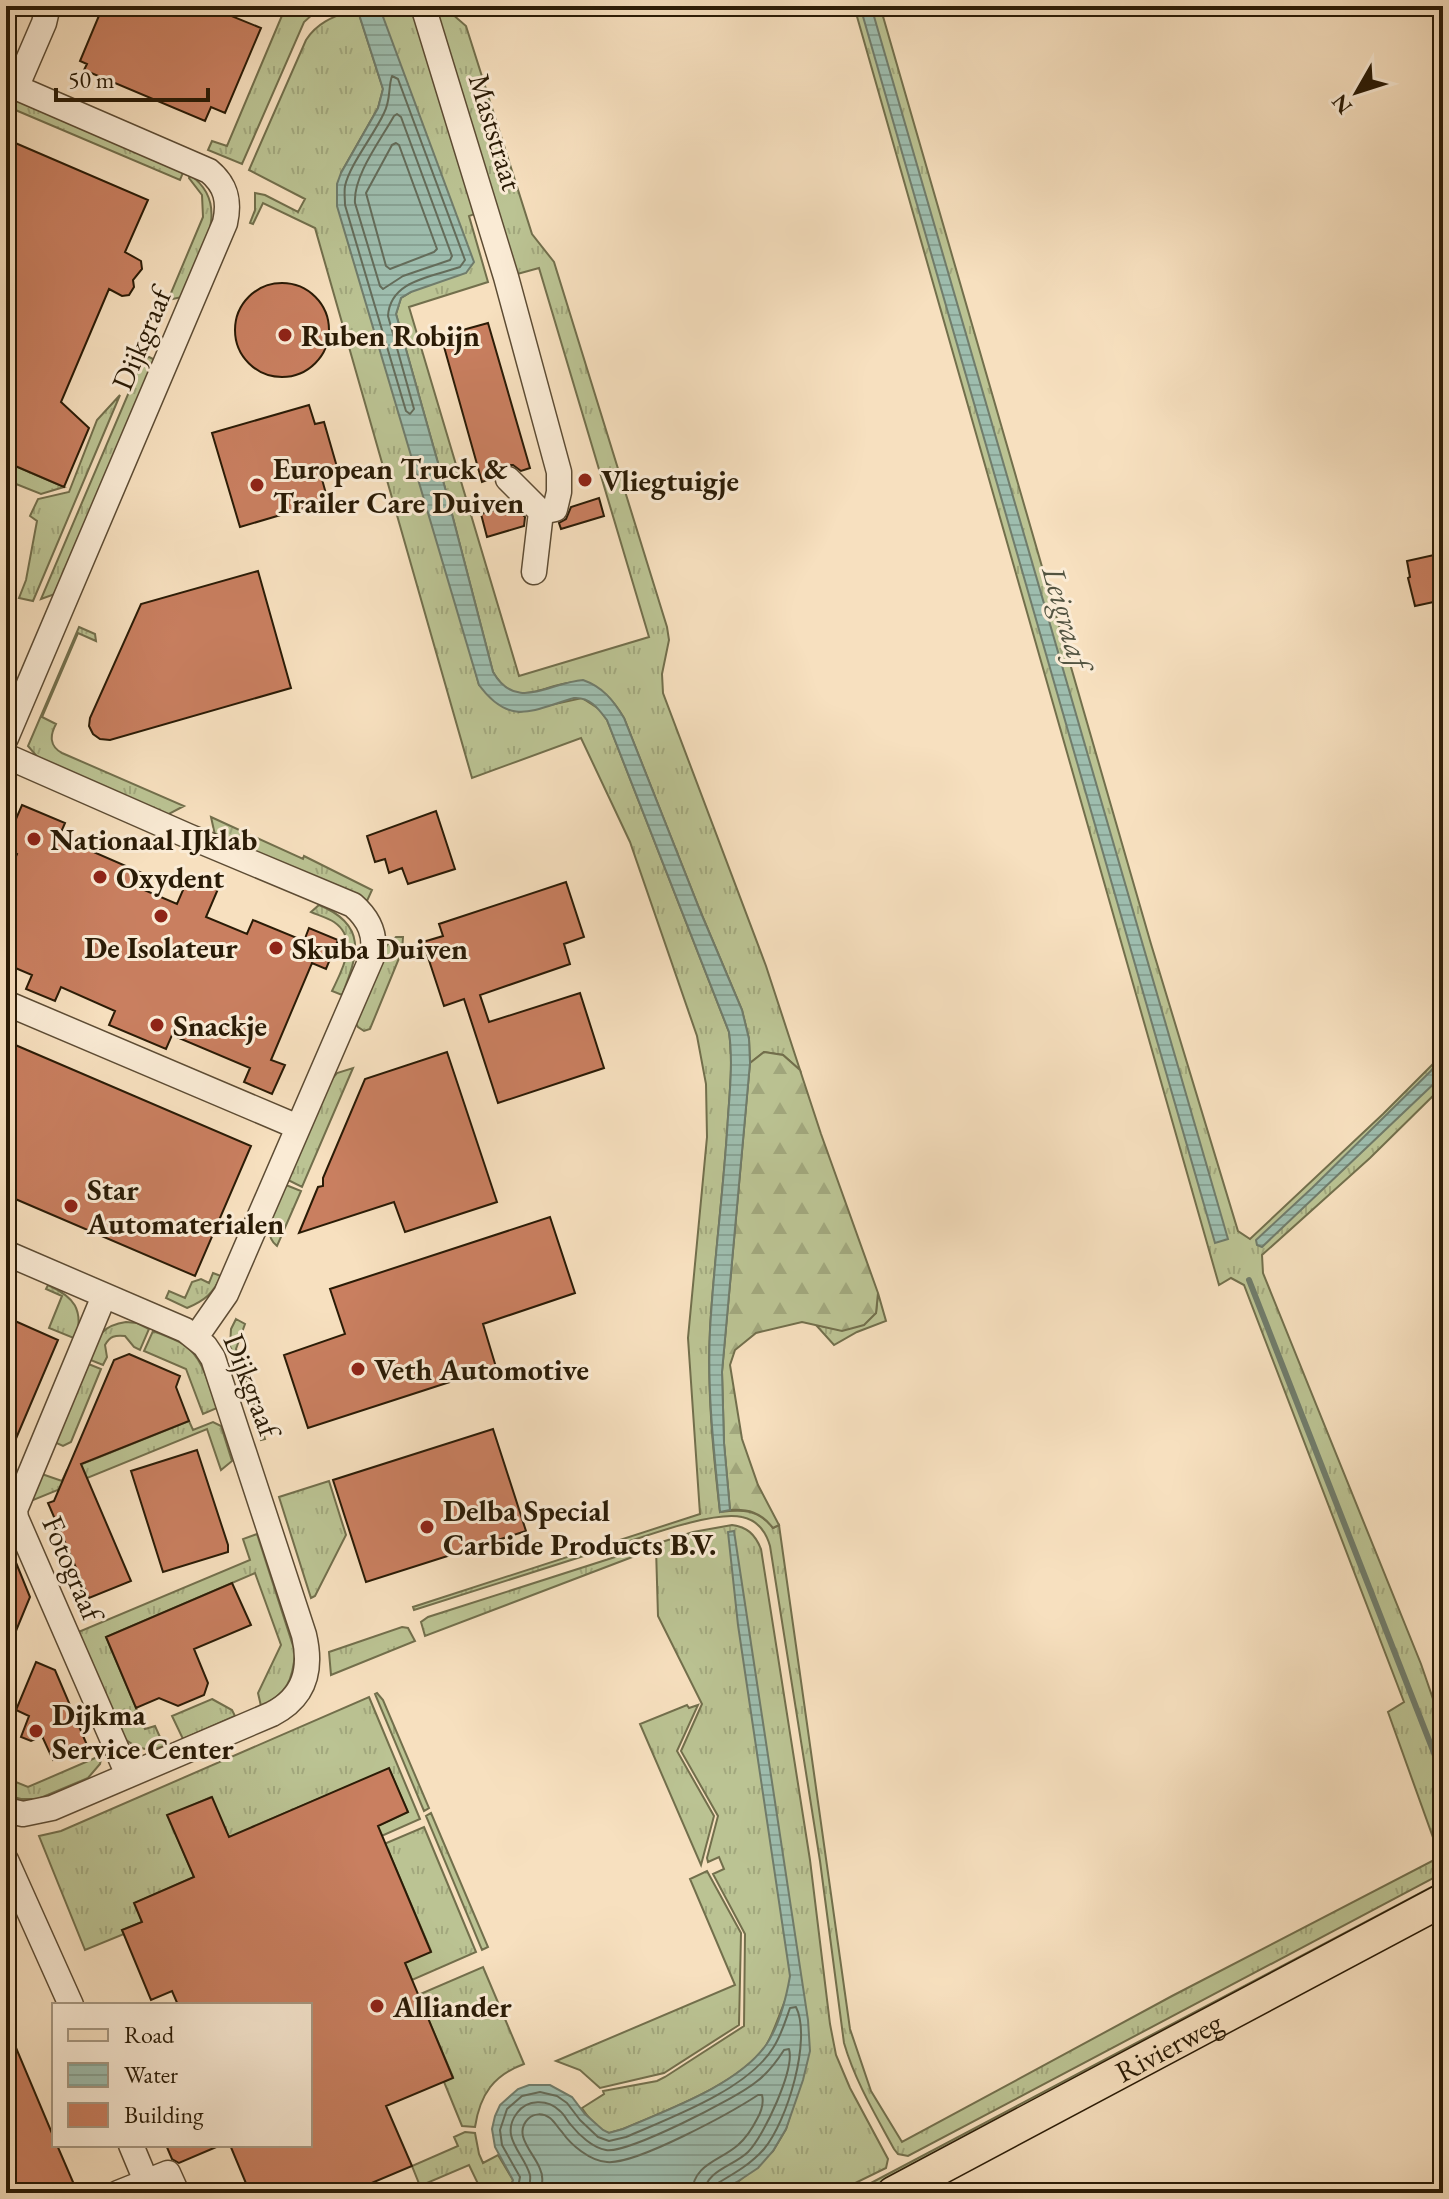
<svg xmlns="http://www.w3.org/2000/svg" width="1449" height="2199" viewBox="0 0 1449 2199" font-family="'EB Garamond',serif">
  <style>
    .grass { fill: url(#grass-tufts); stroke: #726f4c; stroke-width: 2 }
    .forest { fill: url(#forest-firs); stroke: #726f4c; stroke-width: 2 }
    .water { fill: url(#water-rules); stroke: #707c6b; stroke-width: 2 }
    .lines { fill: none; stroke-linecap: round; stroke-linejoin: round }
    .shore { stroke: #646c5a; stroke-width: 2 }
    .stream { stroke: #707c6b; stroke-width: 6 }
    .building { fill: #c97f60; stroke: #2a1b06; stroke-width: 2 }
    .minor-casing { stroke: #5d4c34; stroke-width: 27 }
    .major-casing { stroke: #2a1b06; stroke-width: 35 }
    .minor { stroke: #faebd5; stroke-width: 24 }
    .major { stroke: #f7e0bf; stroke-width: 32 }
    .poi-dot { fill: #8f2418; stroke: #faebd5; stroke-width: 3 }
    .labels { text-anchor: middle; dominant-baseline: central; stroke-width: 6; stroke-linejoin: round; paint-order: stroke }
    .street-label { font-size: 30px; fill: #2a1b06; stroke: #faebd5 }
    .poi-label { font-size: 30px; font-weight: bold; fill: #2a1b06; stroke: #faebd5; text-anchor: start }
    .water-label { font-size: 32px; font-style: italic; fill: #535441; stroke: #faebd5 }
  </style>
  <defs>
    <pattern id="grass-tufts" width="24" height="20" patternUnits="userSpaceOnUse" patternTransform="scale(2)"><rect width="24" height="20" fill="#bbc393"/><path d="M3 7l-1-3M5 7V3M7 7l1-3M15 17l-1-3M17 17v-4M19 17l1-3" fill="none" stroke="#a1a77d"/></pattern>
    <pattern id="forest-firs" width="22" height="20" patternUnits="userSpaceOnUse" patternTransform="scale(2)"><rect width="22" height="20" fill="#bbc393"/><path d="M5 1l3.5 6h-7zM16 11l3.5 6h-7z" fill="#a1a77d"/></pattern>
    <pattern id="water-rules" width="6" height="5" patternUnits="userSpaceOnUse" patternTransform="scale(2)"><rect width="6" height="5" fill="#9ebdae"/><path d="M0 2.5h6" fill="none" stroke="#88a294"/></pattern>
  </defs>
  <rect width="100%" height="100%" fill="#f7e0bf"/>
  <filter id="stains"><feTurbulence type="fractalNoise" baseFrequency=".0025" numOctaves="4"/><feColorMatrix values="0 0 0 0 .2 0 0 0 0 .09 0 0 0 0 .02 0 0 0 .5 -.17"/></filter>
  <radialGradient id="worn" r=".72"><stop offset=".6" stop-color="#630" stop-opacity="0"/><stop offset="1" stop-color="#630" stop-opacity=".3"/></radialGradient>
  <path class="grass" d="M286 6H333L314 13 304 22 242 164 208 150 212 141 227 146Z
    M379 6H418L480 212 469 216 488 282 409 307 519 676 649 637 539 268 510 276 437 13 439 6H443L466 26 532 234 554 262 667 627 669 640 662 674 663 693 766 966 800 1070 783 1055 764 1052 750 1063 749 1039 742 1010 701 913 624 718C575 634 528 733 493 672L447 495 396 314 401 298 411 292Z
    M854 6H880L1151 944 1238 1231 1250 1239 1383 1114 1443 1054V1086L1370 1158 1262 1255 1263 1273 1421 1664 1443 1728V1873L908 2156 898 2154 894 2149C875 2114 855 2081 844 2043L820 1861 770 1546C766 1532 757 1520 742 1517 714 1510 641 1538 612 1547 546 1568 480 1589 414 1610L413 1607 700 1514 688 1338 707 1137 706 1084 697 1036 630 842 581 738 472 778 315 228 263 203 253 224 250 223 255 210V193L265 195 298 212 305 199 249 170 306 40C318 21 336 16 357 8L383 89 378 108 341 173 479 685 519 712 582 698 599 709 607 720 729 1032C733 1060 730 1089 728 1117 724 1188 714 1259 710 1329 707 1390 713 1452 720 1512 742 1509 758 1509 773 1528L779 1525 850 2029 871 2091 902 2142 1172 1996 1440 1857 1388 1712 1404 1702 1244 1285 1231 1278 1219 1285Z
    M6 95 184 170 180 180 6 106Z
    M190 175C235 206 198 258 182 297L168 300 203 217 202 195 189 178Z
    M149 357 155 360 55 594 41 599 143 359Z
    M120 395 33 601 19 598 26 580 37 521 30 516 38 499 69 492 97 420Z
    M6 462 64 487 41 494 6 480Z
    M79 627 95 634 96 641 78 633 42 717 56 724C50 735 49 746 62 753L184 806 167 815 40 760 28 746Z
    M211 817 303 859 304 856 372 890 367 901 215 835Z
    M319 905C368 925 358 955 342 995L332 991C342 970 360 940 334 922 328 918 318 915 311 912Z
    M396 937H403L402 951 370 1029 364 1031 358 1027 355 1022 387 945Z
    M353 1068 302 1187 288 1180 331 1080 337 1073Z
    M286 1185 301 1191 277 1246C258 1231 278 1203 286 1185Z
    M213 1273 221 1276C214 1293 204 1301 187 1308L166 1298 169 1291 185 1298 192 1282 201 1279 209 1283Z
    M48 1285C74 1297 84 1309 76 1339L49 1328 62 1296 46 1289Z
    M878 1293 886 1321 857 1332 834 1345 816 1325 842 1330 876 1313Z
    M236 1319 245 1324 236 1349 265 1439 261 1440 230 1346 231 1329Z
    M126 1322 137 1323 149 1329 140 1350 134 1347 125 1336C115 1335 110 1336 105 1345L107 1357 103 1365 88 1359C98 1337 100 1326 126 1322Z
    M153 1331C163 1335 174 1339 183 1344 204 1358 209 1386 217 1408L203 1414 186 1369 144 1351Z
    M86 1363 101 1369 71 1442 63 1446 52 1441Z
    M189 1421 193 1430 213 1422 221 1426 232 1461 221 1470 207 1429 26 1503 39 1473 62 1481 67 1470Z
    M329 1481 346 1535 315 1596 311 1598 279 1497Z
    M732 1525C747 1527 755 1534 761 1549L810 1860 830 2024 836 2055 850 2088 888 2159 886 2168 835 2193H716L738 2182 773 2151 786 2129 793 2106 786 1998C780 2013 775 2029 767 2044 741 2084 667 2110 623 2129 622 2129 610 2133 609 2133 601 2132 585 2114 582 2108L604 2094 603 2091 657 2081 665 2077 744 2026 745 1934 713 1874 724 1869 719 1857 708 1862 707 1858 718 1816 681 1751 702 1704 658 1616 656 1548 425 1636 421 1622 428 1617 693 1532Z
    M257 1534 295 1652C293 1680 287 1694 261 1706L258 1693 281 1645 255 1573 106 1637 145 1729 155 1726 164 1746C147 1753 136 1748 122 1737L76 1633 250 1560 243 1539Z
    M402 1627 408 1628 415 1641 331 1675 329 1652Z
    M377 1693 383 1700 429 1808 424 1811 375 1694Z
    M369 1697 420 1819 359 1846 355 1836 408 1812 389 1769 252 1827 238 1859 211 1797 168 1816 194 1877 135 1903 142 1922 122 1930 124 1934 85 1950 39 1836 61 1831Z
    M212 1699 232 1710 235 1716 183 1739 172 1716Z
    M687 1705 689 1708 698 1705 677 1751 714 1816 701 1865 640 1724Z
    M102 1755 100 1764 88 1778 38 1799H21L6 1795V1778L28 1787Z
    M431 1813 488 1947 482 1950 426 1816Z
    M424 1827 476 1952 412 1980 405 1963 431 1951 388 1850 363 1853Z
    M707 1871 741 1933 739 2025 664 2073 600 2088 580 2070 556 2061 735 1985 690 1879Z
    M1443 1881V1887L930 2159 865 2193H852Z
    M483 1967 524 2064C494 2075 480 2094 475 2127L462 2126 444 2082 453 2077 418 1995Z
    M465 2132 475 2133 479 2154 483 2163 498 2155 513 2180 510 2189 502 2193H474L481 2190 469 2165 420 2186 412 2166 458 2146 454 2137Z"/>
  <path class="forest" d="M764 1052 783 1055 800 1070 821 1134 878 1293 876 1313 864 1325 842 1331 802 1322 756 1333 735 1350 730 1365 742 1439 758 1485 779 1525 773 1528C761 1512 748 1509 730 1510L724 1443 722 1372 750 1063Z"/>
  <path class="water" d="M362 6H379L474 262 466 273 411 292 401 298 396 314 447 495 493 672C516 712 548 683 583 680 603 687 613 700 624 718L701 913 742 1010 749 1039 750 1063 722 1372 724 1443 730 1510 720 1512C714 1452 707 1391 710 1330 714 1259 724 1188 728 1117 730 1089 733 1060 729 1032L607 720C598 708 590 697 574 698 533 710 510 727 479 685L337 206V184L341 173 378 108 383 89 357 8Z
    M860 6H871L1228 1239 1215 1243Z
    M1443 1059V1075L1262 1247 1257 1245 1256 1240 1312 1188Z
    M734 1531 808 2020 810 2051 803 2080 786 2129 773 2151 758 2168 737 2182 716 2193H502L510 2189 513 2180 495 2147 492 2129 495 2116 500 2105 518 2089 529 2085H550L572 2097 585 2114 603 2130 609 2133 623 2129C667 2110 738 2085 766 2045 779 2026 786 1999 790 1976L738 1625 728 1532Z"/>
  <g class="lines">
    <path class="shore" d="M392 76 398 79 465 260 460 267C432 277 390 280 388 316L414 409 410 414 406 411 345 205C345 199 344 192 345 186 350 164 374 135 384 113 391 100 388 87 392 76Z
      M397 114 401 117 452 256 450 260 403 276 383 289 380 286 355 203C353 176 380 141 394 116Z
      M396 143 399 145 437 249 434 252 390 269 386 266 366 193 392 145Z
      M517 2193 520 2177 502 2145 500 2130 507 2109 522 2096 540 2092 557 2096 567 2103 580 2120 598 2137 609 2141 626 2137C670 2118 747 2090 773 2048 781 2036 785 2022 790 2008L796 2007C812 2039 787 2122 764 2149 751 2164 735 2173 718 2183L715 2188V2193
      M528 2193C529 2187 531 2181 530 2175 524 2153 499 2137 517 2113 527 2099 548 2099 560 2111 565 2115 567 2121 571 2125 579 2135 593 2148 606 2150 627 2154 737 2098 756 2082 767 2074 777 2061 784 2050L789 2049C795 2069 764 2136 748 2152 734 2166 706 2170 704 2193
      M540 2193C542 2185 544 2177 540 2169 535 2154 512 2135 528 2119 534 2113 543 2113 550 2118 555 2122 558 2128 562 2132 571 2145 590 2161 607 2162 636 2165 732 2112 758 2095H762C764 2103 761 2112 757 2119 752 2129 746 2138 738 2145 720 2161 693 2164 692 2193"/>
    <path class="stream" d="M1249 1280 1443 1776"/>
  </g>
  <path class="building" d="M103 6H207L261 28 225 113 211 107 205 121 84 70 87 64 80 61Z
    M6 139 148 200 125 252 141 261 142 269 133 280 134 287 129 295 122 296 109 289 61 402 89 428 64 487 6 462Z
    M235 330a47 47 0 1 1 94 0a47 47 0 1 1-94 0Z
    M488 323 530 468 521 471 513 465H503L497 469 493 478 482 482 441 336Z
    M309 405 315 424 324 422 337 467 320 472 328 501 240 527 212 433Z
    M599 498 604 516 561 529 559 523 566 519 571 507Z
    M513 505 525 517 524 526 487 537 481 514Z
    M1443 553V600L1415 606 1408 578 1410 577 1407 561Z
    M258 571 291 688 110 740 100 739 93 734 89 726 90 718 141 604Z
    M22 805 65 823 59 837 142 873 137 887 177 904 189 876 218 889 206 917 247 934 253 920 304 941 309 928 338 940 326 969 312 963 271 1060 285 1065 272 1094 244 1082 250 1068 172 1035 166 1049 109 1025 115 1011 61 987 55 1001 26 989 32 975 6 964V880L17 854 6 849V842Z
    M436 811 455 869 408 884 402 868 389 873 385 859 375 862 367 836Z
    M566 882 584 937 564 944 570 964 480 995 489 1022 580 993 604 1068 498 1103 464 999 444 1006 423 942 443 936 439 924Z
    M6 1041 251 1146 195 1276 6 1195Z
    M447 1052 497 1202 405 1232 394 1202 299 1233 318 1187 323 1186V1178L365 1079Z
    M550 1217 575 1293 483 1324 496 1367 308 1428 284 1355 345 1334 330 1289Z
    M6 1317 58 1340 6 1462Z
    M129 1354 180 1376 176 1387 189 1421 81 1464 131 1581 89 1598 48 1503 54 1501 114 1360Z
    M493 1429 526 1531 366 1582 333 1480Z
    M197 1450 228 1545V1552L163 1572 131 1471Z
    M6 1538 30 1597 6 1655Z
    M232 1583 251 1625 194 1649 208 1683 204 1695 178 1706 159 1698 136 1708 106 1637Z
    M36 1662 55 1670 87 1745 53 1760 42 1736 31 1741 21 1737 29 1716 16 1710Z
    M389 1768 408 1812 378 1826 431 1952 405 1963 453 2078 386 2106 412 2166 348 2193H250L230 2145H310V2005H178L172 1991 151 2000 122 1930 142 1922 134 1903 194 1877 167 1815 212 1797 229 1837Z
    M6 2024 54 2138V2145H57L76 2189 66 2193H6Z
    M166 2145H221L179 2163 172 2159Z"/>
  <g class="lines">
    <g class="minor-casing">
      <path id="minor" d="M423 6 506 277 559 472V492L555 509 541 512 508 479
        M6 83 209 171C226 185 230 201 225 223L6 738
        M16 88 44 23 48 6
        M534 572 541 512
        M6 756 188 836 353 905C369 919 377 935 372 957L226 1294 196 1337
        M6 1003 298 1127
        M6 1253 185 1330 205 1346 213 1358 304 1635C312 1669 305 1697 272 1714L52 1808 23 1814 6 1810
        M104 1296 15 1510 16 1518 128 1775
        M6 1860 71 2005
        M131 2145 146 2181
        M118 2193 168 2173 177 2193"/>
    </g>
    <g class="major-casing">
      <g id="major">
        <path id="s1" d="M893 2193 1443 1900"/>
      </g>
    </g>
    <use href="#minor" class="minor"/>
    <use href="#major" class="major"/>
  </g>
  <g class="poi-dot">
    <circle cx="285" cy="335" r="8"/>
    <circle cx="585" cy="480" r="8"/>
    <circle cx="257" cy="485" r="8"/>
    <circle cx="34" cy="839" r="8"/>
    <circle cx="100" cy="877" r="8"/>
    <circle cx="161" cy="916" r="8"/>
    <circle cx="276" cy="948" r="8"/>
    <circle cx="157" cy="1025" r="8"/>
    <circle cx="71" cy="1206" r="8"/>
    <circle cx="358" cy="1369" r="8"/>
    <circle cx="427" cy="1527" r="8"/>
    <circle cx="36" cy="1731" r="8"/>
    <circle cx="377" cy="2006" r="8"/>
  </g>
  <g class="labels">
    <g class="street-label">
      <text transform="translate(496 132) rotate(73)">Maststraat</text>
      <text transform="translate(141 339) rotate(-67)">Dijkgraaf</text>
      <text transform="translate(252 1385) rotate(69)">Dijkgraaf</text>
      <text transform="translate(73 1568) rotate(67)">Fotograaf</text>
      <text stroke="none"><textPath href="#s1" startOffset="312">Rivierweg</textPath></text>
    </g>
    <g class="poi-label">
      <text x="301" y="335">Ruben Robijn</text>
      <text x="273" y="468">European Truck &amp;<tspan x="273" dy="34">Trailer Care Duiven</tspan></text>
      <text x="601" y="480">Vliegtuigje</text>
      <text x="50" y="839">Nationaal IJklab</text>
      <text x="116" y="877">Oxydent</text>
      <text x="161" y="947" text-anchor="middle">De Isolateur</text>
      <text x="292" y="948">Skuba Duiven</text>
      <text x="173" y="1025">Snackje</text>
      <text x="87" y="1189">Star<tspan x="87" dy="34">Automaterialen</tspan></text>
      <text x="374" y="1369">Veth Automotive</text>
      <text x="443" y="1510">Delba Special<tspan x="443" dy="34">Carbide Products B.V.</tspan></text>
      <text x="52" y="1714">Dijkma<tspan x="52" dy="34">Service Center</tspan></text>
      <text x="393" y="2006">Alliander</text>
    </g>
    <g class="water-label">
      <text transform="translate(1067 617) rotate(74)">Leigraaf</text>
    </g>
  </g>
  <rect width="1449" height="2199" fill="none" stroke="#f7e0bf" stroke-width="32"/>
  <rect x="8" y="8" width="1433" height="2183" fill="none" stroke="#2a1b06" stroke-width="4"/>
  <rect x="16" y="16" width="1417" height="2167" fill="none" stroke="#2a1b06" stroke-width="2"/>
  <rect x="52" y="2003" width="260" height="144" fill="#faebd5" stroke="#a79882" stroke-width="2"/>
  <rect x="68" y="2029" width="40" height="12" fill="#f7e0bf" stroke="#a79882" stroke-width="2"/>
  <text x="124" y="2043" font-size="24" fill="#2a1b06">Road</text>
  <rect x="68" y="2063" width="40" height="24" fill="url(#water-rules)" stroke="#a79882" stroke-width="2"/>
  <text x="124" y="2083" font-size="24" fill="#2a1b06">Water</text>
  <rect x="68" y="2103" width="40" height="24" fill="#c97f60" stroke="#a79882" stroke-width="2"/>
  <text x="124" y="2123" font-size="24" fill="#2a1b06">Building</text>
  <g transform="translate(1357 92) rotate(231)" stroke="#faebd5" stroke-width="6" paint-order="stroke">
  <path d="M0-6L14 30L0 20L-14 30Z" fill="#2a1b06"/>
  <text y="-12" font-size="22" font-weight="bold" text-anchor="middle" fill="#2a1b06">N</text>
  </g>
  <path d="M56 88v12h152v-12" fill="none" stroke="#2a1b06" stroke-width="4"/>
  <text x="68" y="88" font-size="24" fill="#2a1b06" stroke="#faebd5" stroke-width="6" paint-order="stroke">50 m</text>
  <rect width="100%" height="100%" filter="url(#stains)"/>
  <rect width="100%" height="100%" fill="url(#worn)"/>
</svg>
